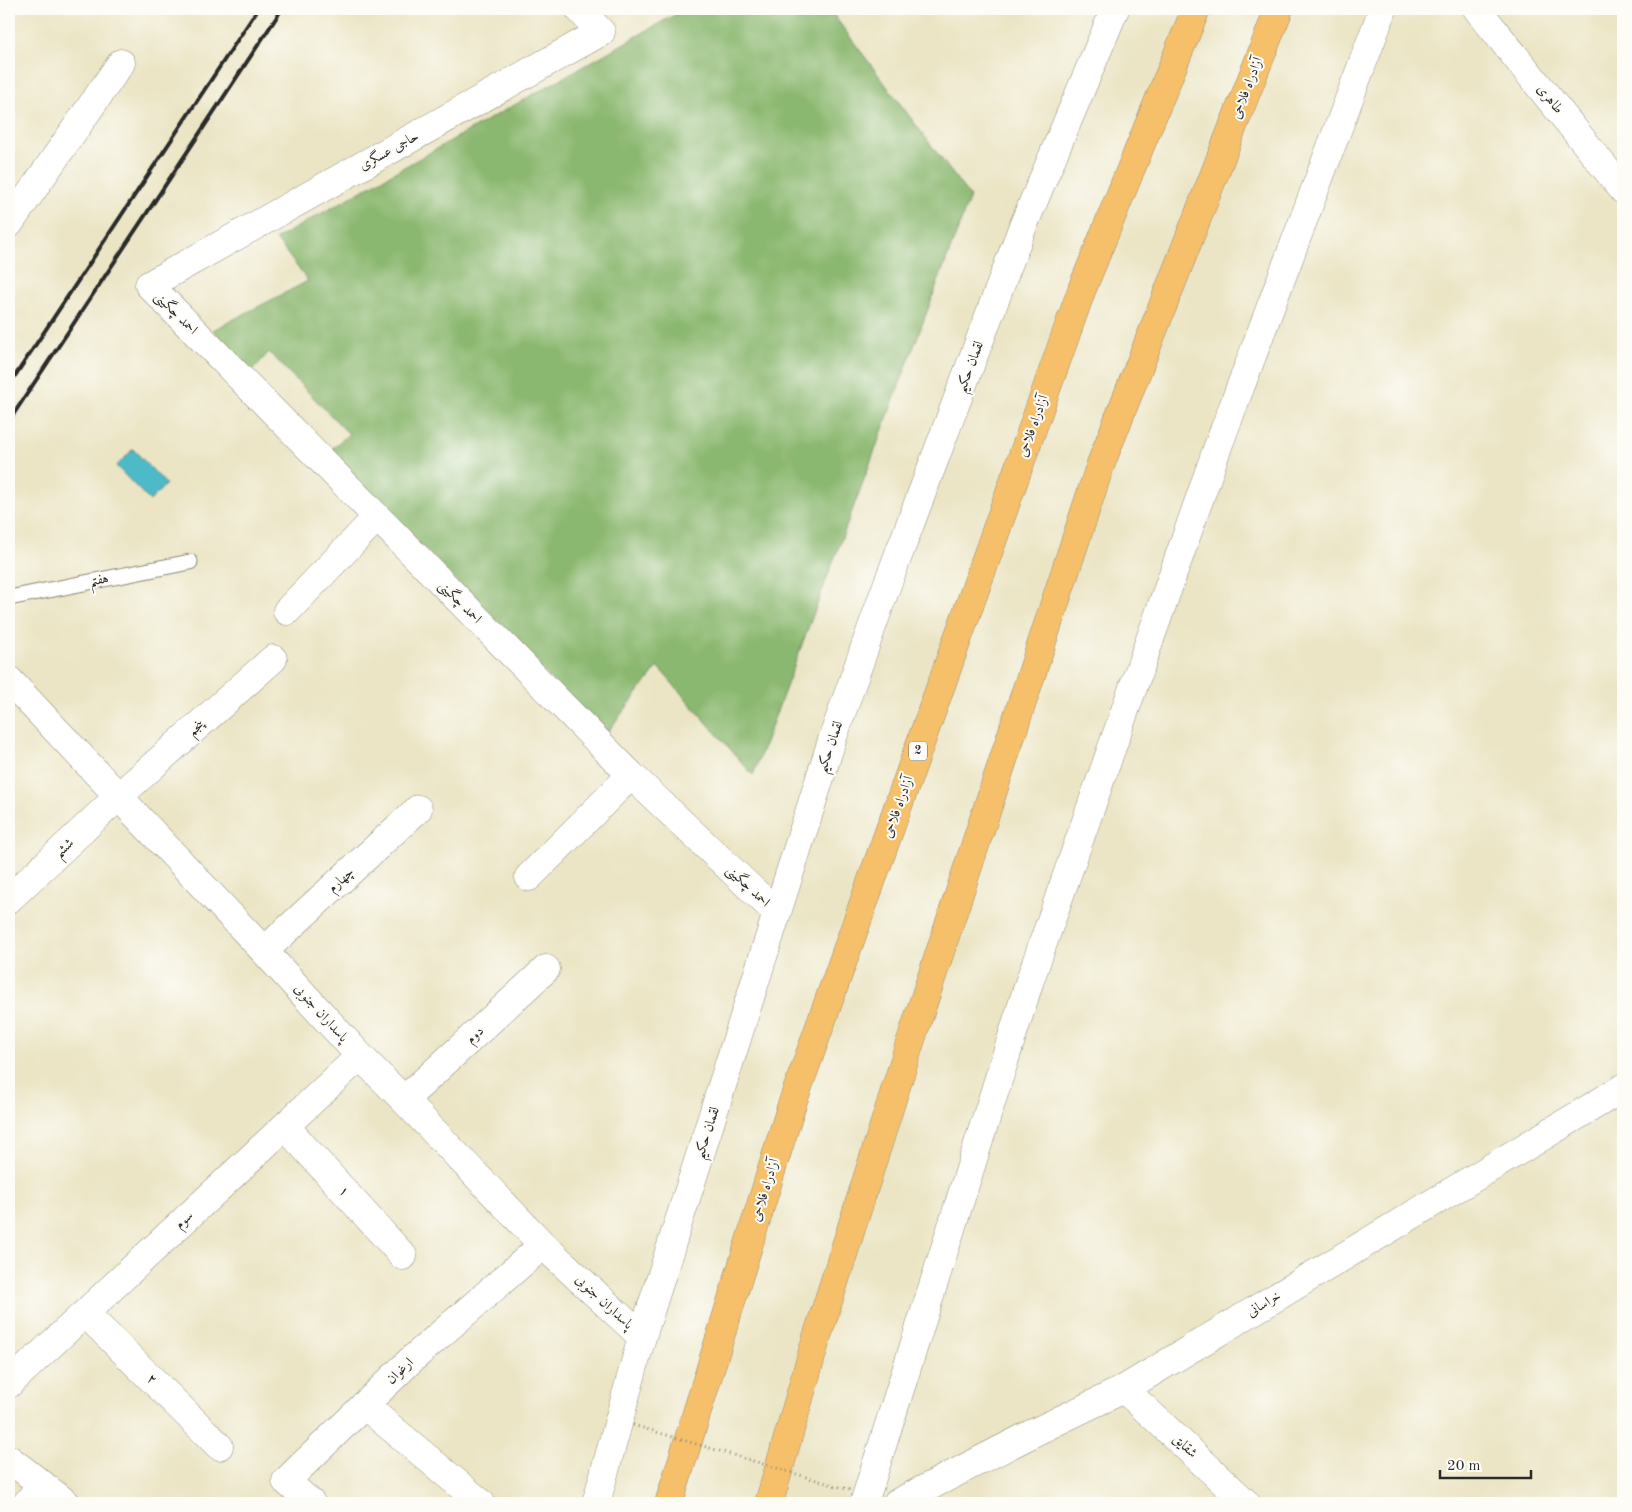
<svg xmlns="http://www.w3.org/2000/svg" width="1632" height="1512" viewBox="0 0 1632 1512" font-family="'Old Standard TT',Amiri,serif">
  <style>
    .forest { fill: #8bb870; stroke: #5b724e }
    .water { fill: #4dbac7; stroke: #3c7279 }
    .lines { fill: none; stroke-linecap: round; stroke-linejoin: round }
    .service-casing { stroke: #8b8878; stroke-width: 17 }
    .minor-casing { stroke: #8b8878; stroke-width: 29 }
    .tertiary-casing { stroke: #8b8878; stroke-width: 29 }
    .motorway-casing { stroke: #8b8878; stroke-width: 29 }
    .service { stroke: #fff; stroke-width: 15 }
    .minor { stroke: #fff; stroke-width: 28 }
    .tertiary { stroke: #fff; stroke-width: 28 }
    .motorway { stroke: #f6c06b; stroke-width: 28 }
    .rail { stroke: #2b2b2b; stroke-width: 4 }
    .path-bridge { stroke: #8b8878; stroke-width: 3; stroke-dasharray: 1 4; stroke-linecap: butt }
    .labels { text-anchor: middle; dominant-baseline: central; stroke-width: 4; stroke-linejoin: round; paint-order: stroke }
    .shield { fill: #fdfcf7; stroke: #6a6a68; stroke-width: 1 }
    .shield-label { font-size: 12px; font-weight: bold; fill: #2b2b2b }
    .street-label { font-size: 14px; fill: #2b2b2b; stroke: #fdfcf7 }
  </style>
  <rect width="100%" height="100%" fill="#fdfcf7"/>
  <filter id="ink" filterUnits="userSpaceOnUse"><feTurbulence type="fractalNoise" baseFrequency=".02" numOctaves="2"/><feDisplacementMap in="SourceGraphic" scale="10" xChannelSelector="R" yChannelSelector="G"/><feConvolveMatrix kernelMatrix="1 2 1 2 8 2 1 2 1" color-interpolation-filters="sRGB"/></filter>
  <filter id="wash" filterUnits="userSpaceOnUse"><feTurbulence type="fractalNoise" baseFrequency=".0096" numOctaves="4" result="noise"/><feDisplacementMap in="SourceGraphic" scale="20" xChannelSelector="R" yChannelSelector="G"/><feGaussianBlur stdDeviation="1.12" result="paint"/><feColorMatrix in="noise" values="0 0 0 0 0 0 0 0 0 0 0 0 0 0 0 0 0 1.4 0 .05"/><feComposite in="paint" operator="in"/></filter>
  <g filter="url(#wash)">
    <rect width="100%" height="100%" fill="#ebe5c5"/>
    <path class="forest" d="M685 9H829L970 197 753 775 658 667 605 735 330 450 349 434 269 352 252 371 213 330 308 281 276 239Z"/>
    <path class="water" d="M133 449 166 484 150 501 116 466Z"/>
  </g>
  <g filter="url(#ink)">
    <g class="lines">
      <g class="service-casing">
        <path id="service" d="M9 598 190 562"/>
      </g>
      <g class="minor-casing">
        <path id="minor" d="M579 9 601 32 149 285 631 775 776 912
          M1477 9 1623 190
          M9 224 121 63
          M287 611 377 517
          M529 877 631 775
          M9 899 119 796 273 659
          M264 951 418 809
          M404 1100 546 969
          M285 1126 403 1256
          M85 1313 219 1446
          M9 1384 360 1056
          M1124 1389 1246 1503
          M364 1405 481 1503
          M27 1503 42 1484
          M311 1503 286 1481 410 1361 543 1245
          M864 1503 1030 980 1217 449 1383 9"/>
      </g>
      <g class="tertiary-casing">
        <path id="tertiary" d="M9 680 264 951 360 1056 404 1100 543 1245 642 1337
          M9 1459 66 1503
          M596 1503 642 1337 833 737 884 593 1021 231 1115 9
          M897 1503 1035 1432 1124 1389 1623 1088"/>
      </g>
      <g class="motorway-casing">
        <path id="motorway" d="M669 1503 791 1107 1082 289 1196 9
          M769 1503 816 1340 909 1046 1100 466 1279 9"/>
      </g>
      <use href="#service" class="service"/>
      <use href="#minor" class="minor"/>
      <use href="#tertiary" class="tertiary"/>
      <use href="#motorway" class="motorway"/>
      <path class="rail" d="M9 385 258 9
        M9 421 282 9"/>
      <path class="path-bridge" d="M633 1425 853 1491"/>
    </g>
  </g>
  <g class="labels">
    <rect class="shield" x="909" y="741.5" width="18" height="19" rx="4"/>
    <g class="shield-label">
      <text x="918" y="751">2</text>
    </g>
    <g class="street-label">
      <text transform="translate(1247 88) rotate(-69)">آزادراه فلاحی</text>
      <text transform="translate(1550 99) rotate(51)">طاهری</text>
      <text transform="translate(389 151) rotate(-29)">حاجی عسگری</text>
      <text transform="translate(176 313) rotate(45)">احمد چگینی</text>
      <text transform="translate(970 367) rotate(-69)">لقمان حکیم</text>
      <text transform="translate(1033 426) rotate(-70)">آزادراه فلاحی</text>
      <text transform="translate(99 580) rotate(-11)">هفتم</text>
      <text transform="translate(460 602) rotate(45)">احمد چگینی</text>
      <text transform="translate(196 728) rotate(-42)">پنجم</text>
      <text transform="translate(830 747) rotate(-71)">لقمان حکیم</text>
      <text transform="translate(898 807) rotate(-70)">آزادراه فلاحی</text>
      <text transform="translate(64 848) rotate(-43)">ششم</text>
      <text transform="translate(341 880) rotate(-43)">چهارم</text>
      <text transform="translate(748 886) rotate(43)">احمد چگینی</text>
      <text transform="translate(321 1013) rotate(48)">پاسداران جنوبی</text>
      <text transform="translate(475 1035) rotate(-43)">دوم</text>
      <text transform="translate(707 1133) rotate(-72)">لقمان حکیم</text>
      <text transform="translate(765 1190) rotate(-73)">آزادراه فلاحی</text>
      <text transform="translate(344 1191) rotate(48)">۱</text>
      <text transform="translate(184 1220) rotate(-43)">سوم</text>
      <text transform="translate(604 1302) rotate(43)">پاسداران جنوبی</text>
      <text transform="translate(1264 1304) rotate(-31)">خراسانی</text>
      <text transform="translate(400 1371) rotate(-44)">ارغوان</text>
      <text transform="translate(152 1379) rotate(45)">۲</text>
      <text transform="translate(1185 1446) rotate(43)">شقایق</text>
    </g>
  </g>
  <rect width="1632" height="1512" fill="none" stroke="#fdfcf7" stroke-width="30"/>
  <path d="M1440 1470v8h91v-8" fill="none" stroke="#2b2b2b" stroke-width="2.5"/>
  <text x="1447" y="1470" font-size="15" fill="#2b2b2b" stroke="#fdfcf7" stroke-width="4" paint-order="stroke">20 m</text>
</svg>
